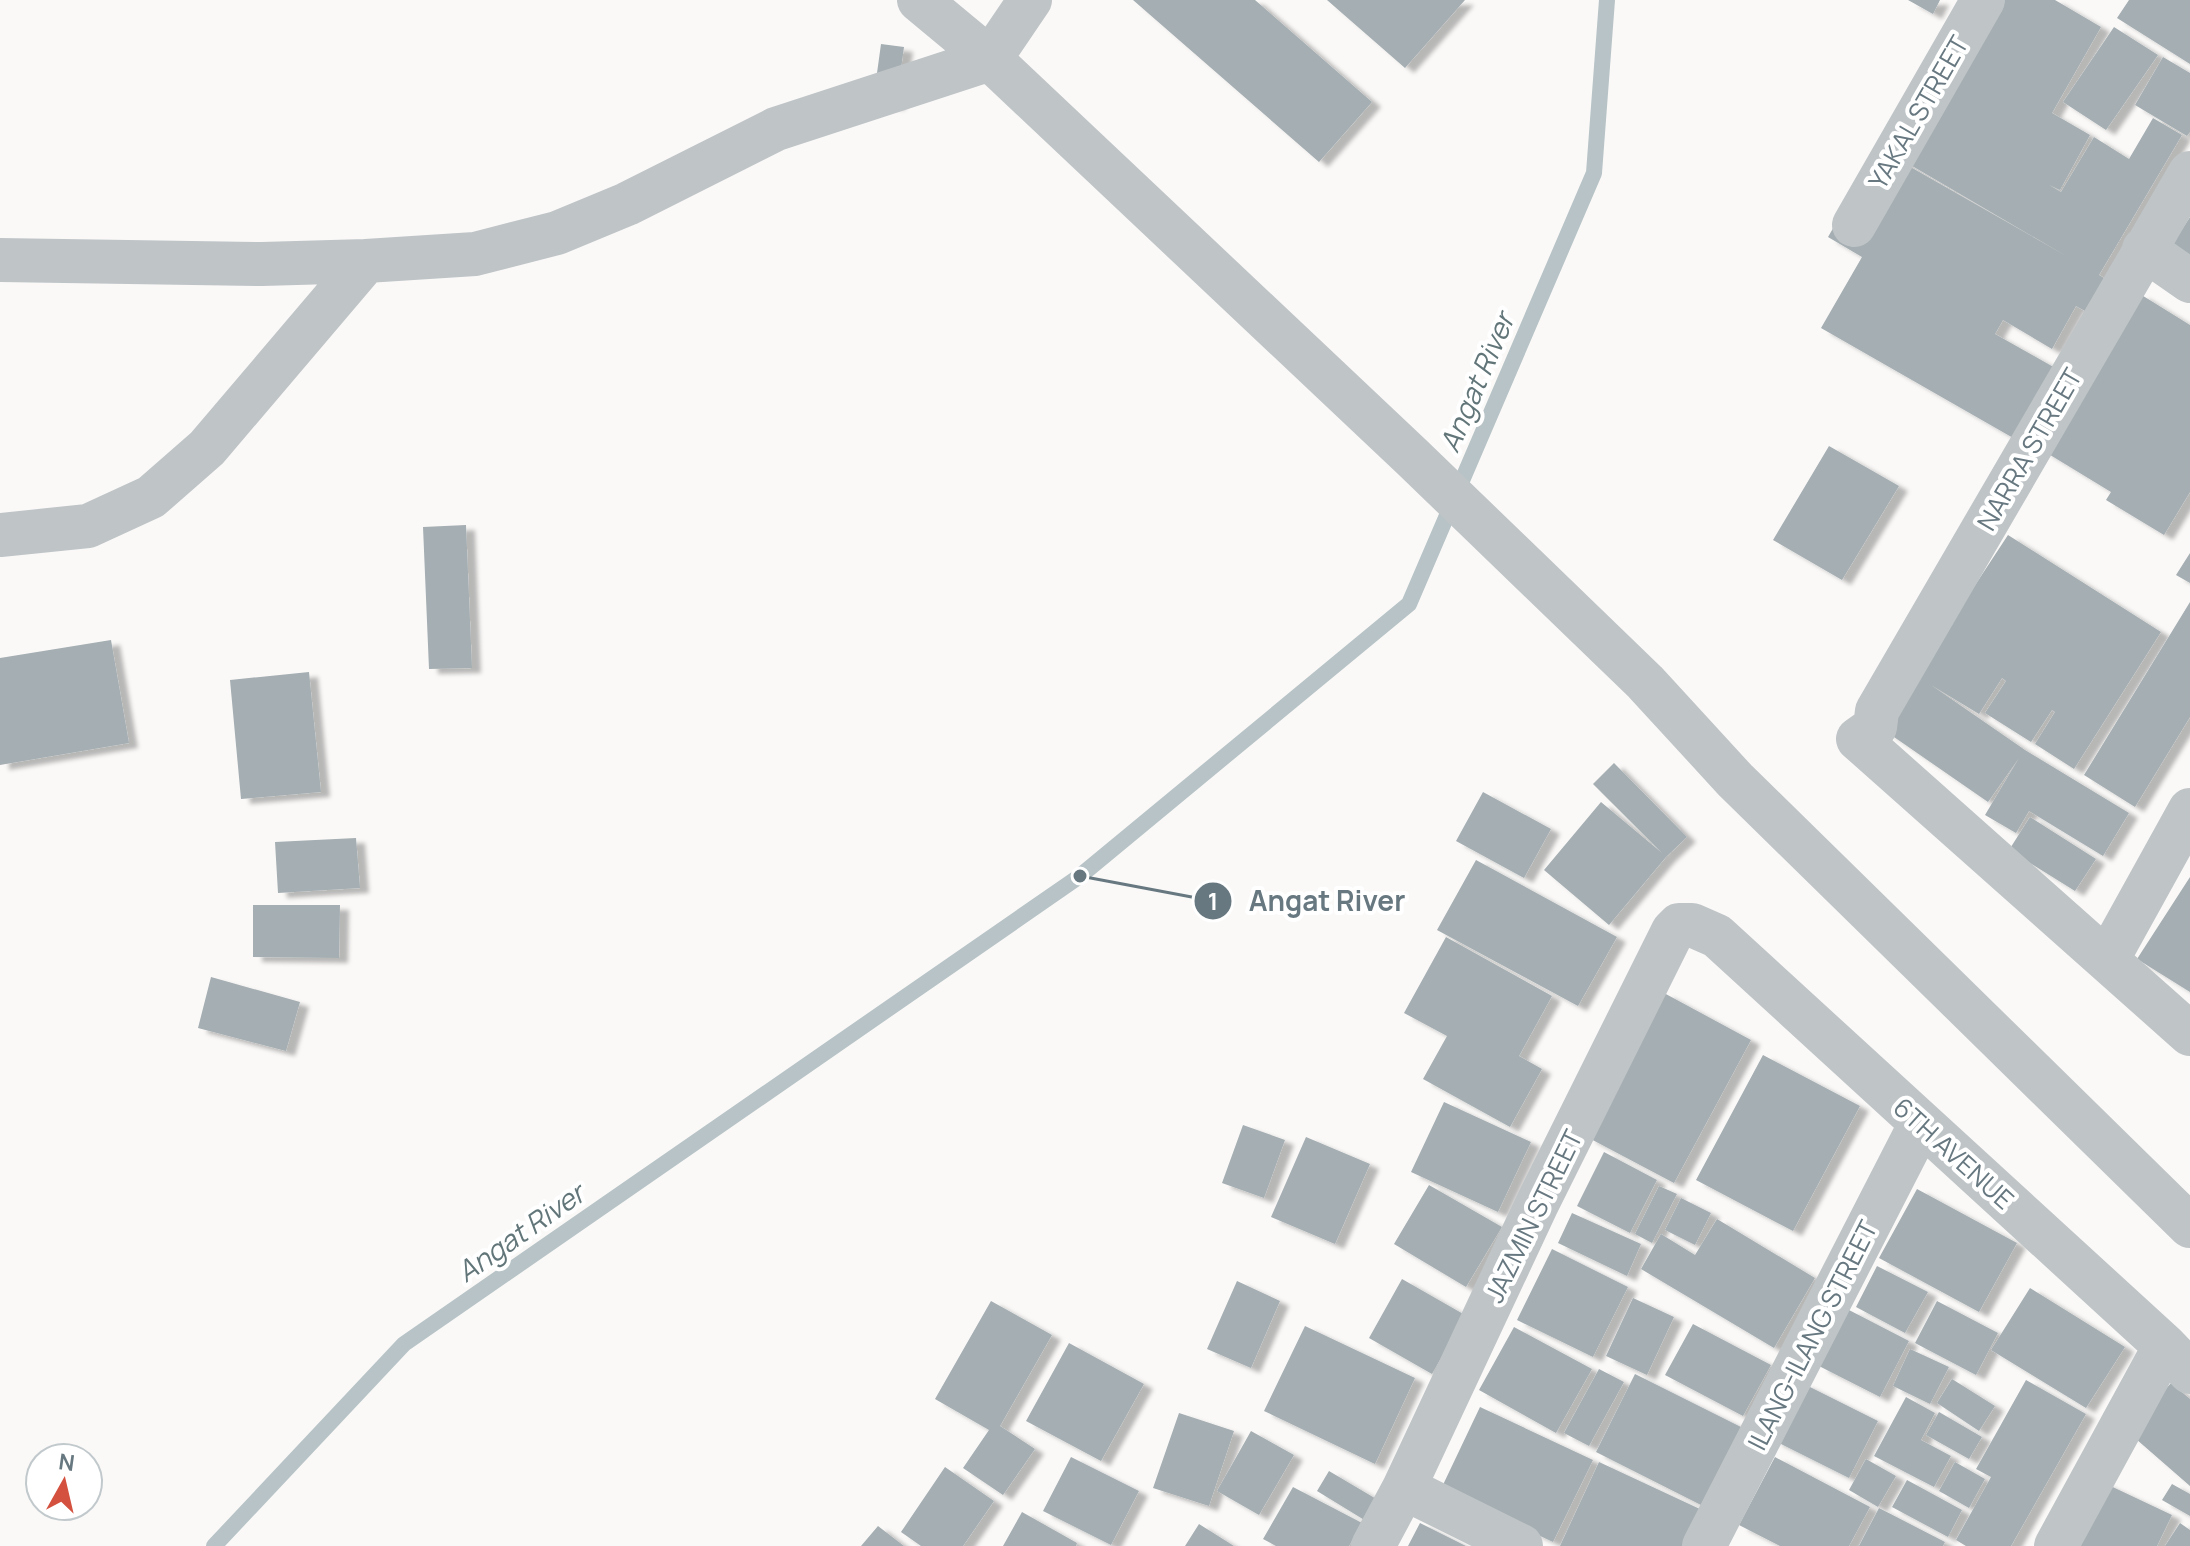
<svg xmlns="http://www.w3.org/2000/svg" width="2190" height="1546" viewBox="0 0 2190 1546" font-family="Manrope,sans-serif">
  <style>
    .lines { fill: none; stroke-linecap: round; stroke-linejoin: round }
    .stream { stroke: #b7c3c6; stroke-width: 16 }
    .building { fill: #a5aeb2; filter: url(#shadow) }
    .minor { stroke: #bfc4c7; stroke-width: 44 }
    .labels { text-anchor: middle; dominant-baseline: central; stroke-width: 8; stroke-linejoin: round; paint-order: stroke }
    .street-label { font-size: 26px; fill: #677880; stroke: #fff }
    .water-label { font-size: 28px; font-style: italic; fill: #627679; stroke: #fff }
    .leader { fill: none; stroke: #677880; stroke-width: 3 }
    .callout-dot { fill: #677880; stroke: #fff; stroke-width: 3 }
    .mark-label { font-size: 24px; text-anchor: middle; font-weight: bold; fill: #fff }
    .callout-label { font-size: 28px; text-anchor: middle; font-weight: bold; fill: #677880; stroke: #fff; stroke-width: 8; stroke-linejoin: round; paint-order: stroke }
  </style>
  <defs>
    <filter id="shadow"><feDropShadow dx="9" dy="5" stdDeviation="2" flood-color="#0004"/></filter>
  </defs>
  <rect width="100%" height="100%" fill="#faf9f8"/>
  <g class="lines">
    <path class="stream" d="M214 1546 404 1344 1080 876 1409 604 1594 173 1607 0"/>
  </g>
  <path class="building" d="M1133 0H1255L1372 102 1319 162Z
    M1327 0H1465L1405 68Z
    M1908 0H1940L1933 14Z
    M1979 0H2055L2101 27 2052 113 2090 135 2060 190 2049 185 2061 192 2094 137 2129 159 2153 118 2182 135 2099 275 2104 278 2085 311 2076 306 2052 349 2003 320 1995 334 2057 369 2015 439 1821 328 1862 257 1828 237 1879 149 2068 257 1890 153Z
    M2129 0H2190V64L2117 18Z
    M2114 27 2158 55 2106 130 2063 102Z
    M881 44 904 47 896 105 873 102Z
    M2163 57 2190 73V132L2187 136 2135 105Z
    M2190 217V258L2171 246Z
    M2140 294 2190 325V492L2164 535 2106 500 2111 492 2042 450Z
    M1829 446 1899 486 1842 580 1773 540Z
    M466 525 472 668 429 669 423 527Z
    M2008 535 2161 632 2074 769 2035 744 2055 712 2052 710 2031 742 1985 713 2006 681 2002 678 1979 714 1931 685 2025 750 2129 813 2103 856 2029 811 2016 833 1985 815 2019 758 1988 802 1881 728Z
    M2190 553V583L2176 575Z
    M2190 602V717L2135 807 2084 775Z
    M111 640 129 743 0 765V658Z
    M309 672 321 792 241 799 230 680Z
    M1614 763 1687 837 1666 857 1609 925 1544 870 1601 802 1662 853 1593 784Z
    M1483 792 1551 829 1524 878 1456 841Z
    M2030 817 2096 859 2075 891 2009 850Z
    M356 838 360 888 278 893 275 842Z
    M1476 860 1617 937 1578 1006 1437 930Z
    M2190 877V992L2137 959Z
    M253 905H340L339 958 253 957Z
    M1446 937 1552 996 1519 1056 1542 1069 1510 1127 1423 1079 1447 1036 1404 1013Z
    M211 977 300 1002 286 1051 198 1028Z
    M1664 993 1751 1040 1674 1183 1587 1137Z
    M1763 1055 1860 1106 1793 1231 1696 1180Z
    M1444 1102 1531 1142 1498 1212 1411 1172Z
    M1243 1125 1285 1140 1264 1198 1222 1183Z
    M1306 1137 1370 1164 1335 1244 1271 1217Z
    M1604 1152 1657 1180 1630 1233 1577 1206Z
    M1429 1185 1502 1227 1466 1287 1394 1244Z
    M1659 1186 1677 1194 1652 1243 1635 1234Z
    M1917 1189 2017 1243 1979 1312 1879 1258Z
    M1681 1198 1711 1213 1695 1245 1665 1230Z
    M1572 1213 1641 1244 1627 1276 1558 1243Z
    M1717 1219 1815 1278 1774 1348 1641 1269 1661 1234 1695 1255Z
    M1552 1249 1628 1287 1593 1357 1517 1320Z
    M1877 1266 1928 1292 1905 1333 1856 1307Z
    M1402 1279 1465 1315 1432 1374 1369 1338Z
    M1237 1281 1280 1301 1251 1368 1207 1349Z
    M2030 1288 2125 1347 2086 1408 1991 1350Z
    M1633 1298 1674 1317 1647 1375 1606 1356Z
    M991 1301 1052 1335 1000 1426 1035 1449 1003 1495 963 1468 989 1430 935 1399Z
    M1937 1301 1998 1333 1976 1375 1915 1343Z
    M1849 1310 1909 1341 1880 1397 1819 1366Z
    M1693 1324 1771 1365 1743 1416 1665 1375Z
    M1305 1326 1415 1378 1375 1464 1264 1411Z
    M1514 1327 1592 1369 1556 1433 1479 1390Z
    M1069 1343 1144 1384 1101 1461 1026 1421Z
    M1910 1349 1949 1367 1930 1404 1893 1386Z
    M1599 1369 1624 1382 1589 1446 1564 1433Z
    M1635 1374 1741 1427 1701 1505 1596 1452Z
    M1952 1379 1995 1406 1979 1431 1937 1403Z
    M2026 1380 2086 1414 2011 1546H1966L1956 1540 1991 1477 1976 1469Z
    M1802 1383 1878 1421 1849 1478 1773 1440Z
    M2171 1383 2190 1399V1486L2128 1432Z
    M1906 1397 1935 1413 1921 1440 1951 1456 1934 1487 1874 1456Z
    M1480 1407 1593 1460 1553 1542 1441 1489Z
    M1939 1412 1982 1437 1969 1459 1926 1435Z
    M1179 1413 1234 1431 1209 1506 1153 1488Z
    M1251 1431 1294 1455 1259 1515 1217 1491Z
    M1071 1457 1139 1491 1111 1545 1043 1511Z
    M1775 1457 1870 1507 1849 1546H1780L1739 1525Z
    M1866 1459 1896 1476 1878 1507 1849 1490Z
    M1599 1462 1702 1510 1685 1546H1560Z
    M1955 1462 1985 1479 1969 1508 1939 1491Z
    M945 1467 994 1501 963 1546H921L901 1532Z
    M1329 1471 1378 1500 1366 1521 1317 1491Z
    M1907 1480 1962 1510 1948 1537 1892 1507Z
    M2100 1481 2172 1515 2157 1546H2069Z
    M2172 1484 2190 1494V1516L2162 1500Z
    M1293 1487 1362 1523 1349 1546H1276L1263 1539Z
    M1879 1508 1945 1542 1943 1546H1859Z
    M1022 1512 1077 1543 1076 1546H1003Z
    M1420 1523 1466 1546H1408Z
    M2180 1523 2190 1530V1546H2165Z
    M1199 1524 1234 1546H1185Z
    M878 1526 904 1546H861Z"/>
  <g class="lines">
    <path class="minor" d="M919 0 990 59 1412 457 1645 682 1735 780 2190 1226
      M2190 173 1877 711 1875 727 1858 739 2190 1034
      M1854 225 1983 0
      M2144 249 2190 281
      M0 260 262 264 366 261 475 254 557 233 627 204 776 129 990 59 1030 0
      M0 535 88 526 151 497 207 448 366 261
      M2107 960 2190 810
      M1404 1488 1521 1546
      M1373 1546 1404 1488 1537 1204 1673 931 1679 925H1692L1717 936 2165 1346 2190 1372
      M1704 1546 1921 1123
      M2056 1546 2165 1346"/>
  </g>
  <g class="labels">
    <g class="street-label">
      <text transform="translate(1918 112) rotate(-60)">YAKAL STREET</text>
      <text transform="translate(2029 449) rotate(-60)">NARRA STREET</text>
      <text transform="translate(1954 1153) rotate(42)">6TH AVENUE</text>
      <text transform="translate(1533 1216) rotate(-64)">JAZMIN STREET</text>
      <text transform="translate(1812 1335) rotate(-63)">ILANG-ILANG STREET</text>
    </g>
    <g class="water-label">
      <text transform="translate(1476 382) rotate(-67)">Angat River</text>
      <text transform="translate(520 1232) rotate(-35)">Angat River</text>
    </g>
  </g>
  <path class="leader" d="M1080 876L1213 901"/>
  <g class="callout-dot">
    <circle cx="1080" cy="876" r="8"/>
    <circle cx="1213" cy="901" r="20"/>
  </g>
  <g class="mark-label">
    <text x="1213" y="910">1</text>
  </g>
  <g class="callout-label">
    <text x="1327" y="911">Angat River</text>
  </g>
  <g transform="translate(64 1482) rotate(8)"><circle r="38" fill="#ffffff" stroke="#c2c9cc" stroke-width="2"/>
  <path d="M0-6L14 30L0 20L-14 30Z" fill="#d3513e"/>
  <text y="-12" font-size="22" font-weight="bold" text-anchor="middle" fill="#677880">N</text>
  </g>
</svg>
